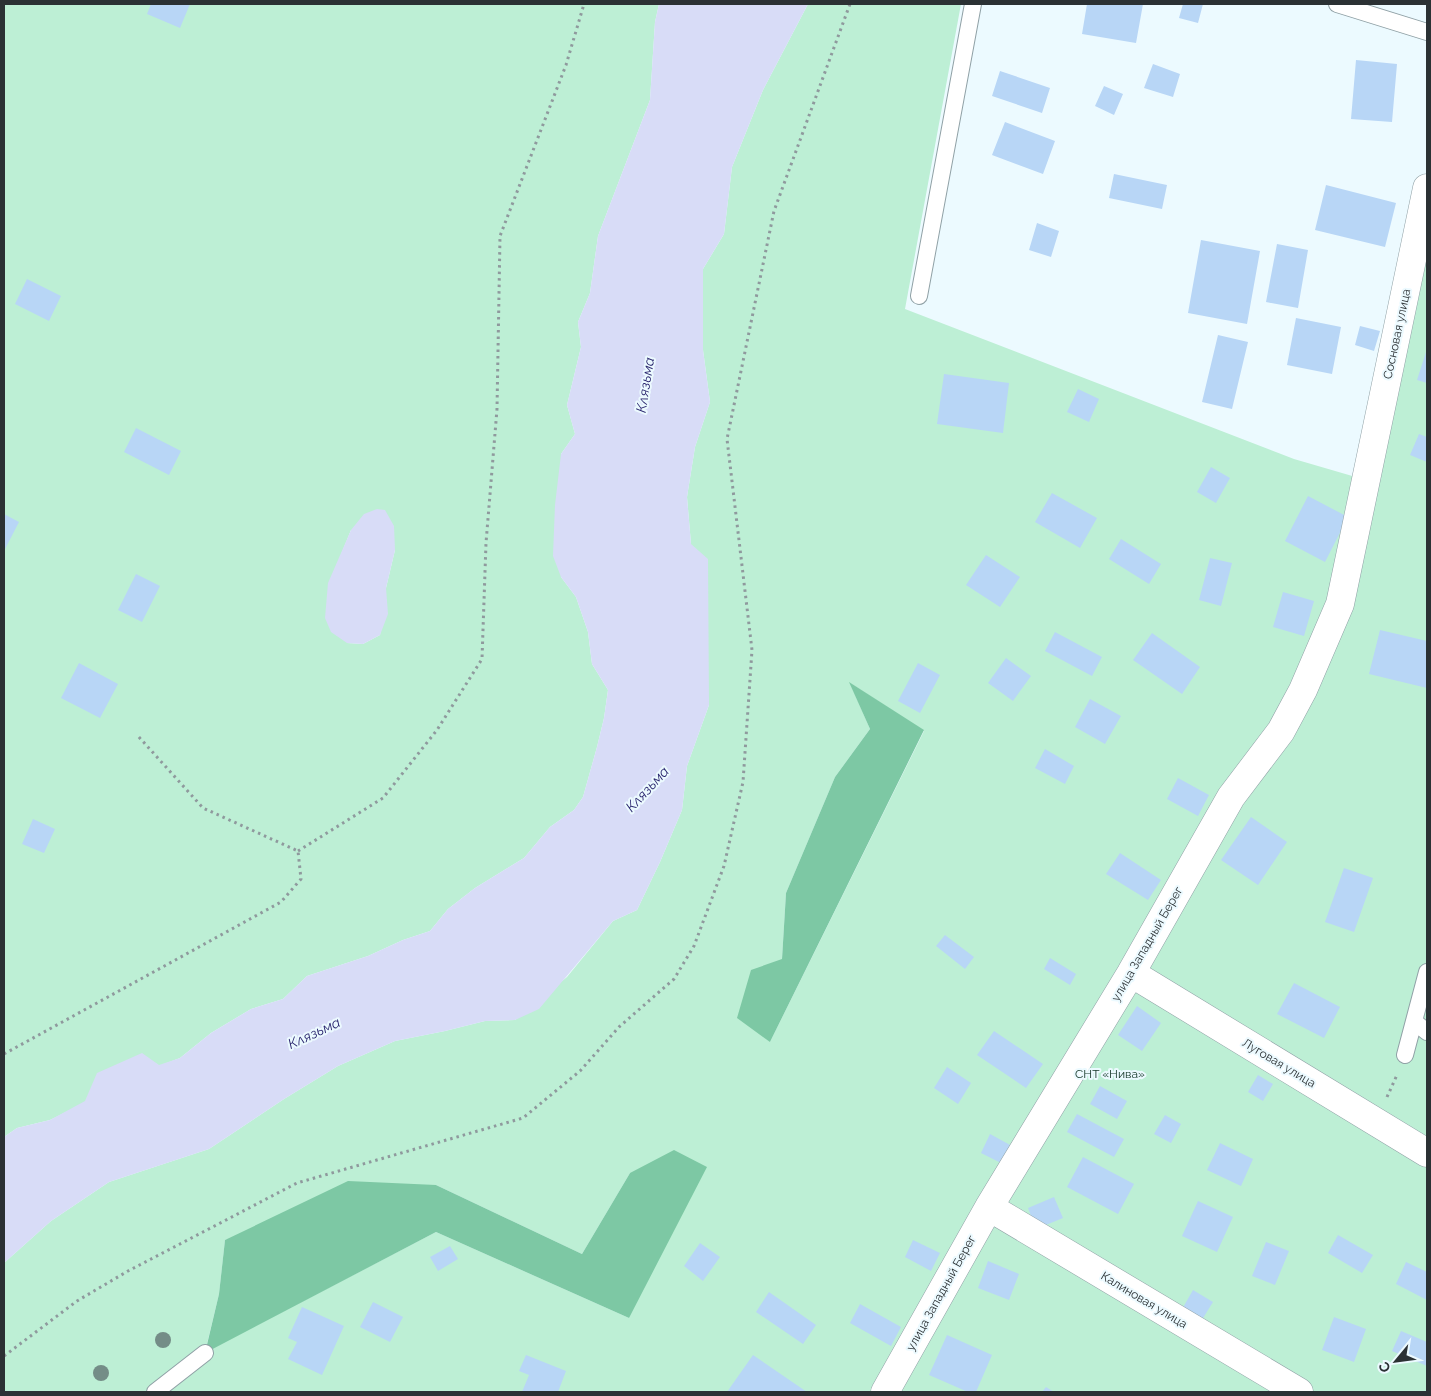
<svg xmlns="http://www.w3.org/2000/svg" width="1431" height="1396" viewBox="0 0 1431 1396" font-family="Raleway,sans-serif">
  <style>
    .green { fill: #bdefd5; fill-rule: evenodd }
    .forest { fill: #7dc8a4 }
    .water { fill: #d8dcf7 }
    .building { fill: #b8d6f6 }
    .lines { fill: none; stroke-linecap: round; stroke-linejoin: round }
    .service-casing { stroke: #90a1a6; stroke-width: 18 }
    .minor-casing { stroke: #90a1a6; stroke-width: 29 }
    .path { stroke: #8f999d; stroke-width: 3; stroke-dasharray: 2.5 4; stroke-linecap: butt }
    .service { stroke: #fff; stroke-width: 16 }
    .minor { stroke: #fff; stroke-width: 28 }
    .tree { fill: #748d87 }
    .labels { text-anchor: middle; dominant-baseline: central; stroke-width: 4; stroke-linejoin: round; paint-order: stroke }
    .street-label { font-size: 12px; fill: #2b3134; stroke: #ecfaff }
    .park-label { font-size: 12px; fill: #113324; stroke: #ecfaff }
    .water-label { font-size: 14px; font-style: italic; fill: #28246d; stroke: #ecfaff }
  </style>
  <rect width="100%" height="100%" fill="#ecfaff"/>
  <path class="green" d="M4 4H659L655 22 650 100 598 236 590 293 578 322 581 347 567 405 575 434 561 454V577L576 597 588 632 592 664 608 690 604 718 597 747 583 797 574 810 550 827 524 858 475 888 448 909 430 931 403 940 368 956 307 976 283 999 251 1009 211 1033 180 1058 159 1066 50 1120 17 1128 4 1137ZM351 530 395 550 386 588 380 635 363 644 347 643 340 557Z
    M808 4H961L905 309 1294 459 1366 480 1427 188V1392H4V1263L51 1221 109 1182 209 1149 284 1099 338 1066 395 1041 445 1031 485 1021 515 1020 567 977 613 921 637 910 660 862 682 810 687 766 709 705 691 544 687 497 695 447 710 402 703 350V269L724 234 732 167 763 90ZM850 683 924 731 770 1042 782 959 786 893 835 777 870 729ZM630 1173 629 1318 436 1232 205 1352 219 1294 225 1240 436 1185 582 1254Z"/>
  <path class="forest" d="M849 682 924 730 770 1042 737 1018 751 970 782 959 786 893 835 777 870 729Z
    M674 1150 707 1167 629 1318 436 1232 205 1353 219 1294 225 1240 348 1181 436 1185 582 1254 630 1173Z"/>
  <path class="water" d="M659 4H808L763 90 732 167 724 234 703 269V350L710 402 695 447 687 497 691 544 708 559 709 705 687 766 682 810 660 862 637 910 613 921 539 1009 515 1020 485 1021 445 1031 395 1041 338 1066 284 1099 209 1149 109 1182 51 1221 4 1263V1137L17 1128 50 1120 85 1101 97 1073 142 1053 159 1065 180 1058 211 1033 251 1009 283 999 307 976 368 956 403 940 430 931 448 909 475 888 524 858 550 827 574 810 583 797 597 747 604 718 608 690 592 664 588 632 576 597 561 577 553 556 555 505 561 454 575 434 567 405 581 347 578 322 590 293 598 236 650 100 655 22Z
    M377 509 385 510 394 526 395 550 386 588 388 614 380 635 363 644 347 643 331 632 325 618 328 583 351 530 364 514Z"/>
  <path class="building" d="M151 4H190L180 28 147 14Z
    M1087 4H1143L1136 43 1082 34Z
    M1183 4H1203L1198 23 1179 18Z
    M1356 60 1397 64 1392 122 1351 119Z
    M1153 64 1180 74 1173 97 1144 88Z
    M1000 71 1050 88 1042 113 992 96Z
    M1104 86 1123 94 1114 115 1095 106Z
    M1005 122 1055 141 1043 174 992 155Z
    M1114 174 1167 185 1162 209 1109 198Z
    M1326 185 1396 203 1385 247 1315 230Z
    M1037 223 1059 231 1051 257 1029 250Z
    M1201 240 1260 251 1247 324 1188 313Z
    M1277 244 1308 250 1298 308 1266 302Z
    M27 279 61 296 49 321 15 304Z
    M1296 318 1341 327 1332 374 1287 365Z
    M1360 326 1380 331 1374 351 1355 345Z
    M1218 335 1248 342 1232 409 1202 402Z
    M1427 349V383L1417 380Z
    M944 374 1009 383 1003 433 937 424Z
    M1078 389 1099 399 1089 422 1067 412Z
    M136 428 181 451 169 475 124 452Z
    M1419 434 1427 437V462L1410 455Z
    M1211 467 1230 478 1216 503 1197 492Z
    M1052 493 1097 518 1080 548 1035 522Z
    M1308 496 1348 517 1325 562 1285 541Z
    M4 514 19 522 4 551Z
    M1121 539 1161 564 1149 584 1109 559Z
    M986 555 1020 577 1000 607 966 585Z
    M1210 558 1232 563 1221 606 1199 600Z
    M136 574 160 586 142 622 118 610Z
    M1283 592 1314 601 1304 636 1273 627Z
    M1380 630 1427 641V688L1369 674Z
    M1055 632 1102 657 1092 676 1045 651Z
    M1152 633 1200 667 1182 694 1133 660Z
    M1006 658 1031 676 1013 701 988 683Z
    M79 663 118 684 100 718 61 698Z
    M918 663 940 675 920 713 898 701Z
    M1090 699 1121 716 1105 744 1075 727Z
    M1045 749 1074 766 1065 784 1035 768Z
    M1178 778 1209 795 1198 816 1167 799Z
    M1251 817 1287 842 1258 885 1221 860Z
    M33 819 55 829 44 853 22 844Z
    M1120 853 1161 880 1148 900 1106 874Z
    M1344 868 1373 878 1354 932 1325 922Z
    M945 935 974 957 965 969 936 946Z
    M1050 958 1076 974 1070 985 1044 969Z
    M1294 983 1340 1007 1324 1038 1277 1014Z
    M1137 1006 1161 1023 1142 1051 1118 1035Z
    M994 1031 1043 1064 1026 1088 977 1055Z
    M947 1067 971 1083 958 1104 934 1088Z
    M1258 1075 1273 1084 1263 1101 1248 1092Z
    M1100 1086 1127 1101 1117 1119 1090 1104Z
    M1077 1114 1124 1139 1114 1157 1067 1132Z
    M1165 1115 1181 1124 1171 1143 1154 1134Z
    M990 1134 1012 1146 1003 1164 981 1153Z
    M1220 1143 1253 1159 1241 1186 1207 1170Z
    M1083 1157 1134 1184 1118 1214 1067 1187Z
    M1054 1197 1063 1218 1036 1229 1028 1208Z
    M1198 1201 1233 1217 1217 1252 1182 1236Z
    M1338 1235 1373 1255 1362 1273 1328 1253Z
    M913 1240 940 1253 931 1271 905 1257Z
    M1266 1242 1289 1251 1275 1285 1252 1276Z
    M700 1243 720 1257 703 1281 684 1266Z
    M450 1246 458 1259 438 1271 430 1257Z
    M988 1261 1019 1274 1009 1300 978 1288Z
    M1406 1262 1427 1272V1300L1396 1284Z
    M1193 1290 1213 1302 1200 1323 1181 1311Z
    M769 1292 816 1325 803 1344 756 1312Z
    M373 1302 403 1317 390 1342 360 1327Z
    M860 1304 901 1327 891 1346 850 1323Z
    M302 1307 344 1326 322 1375 288 1359 297 1342 288 1338Z
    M1334 1317 1366 1329 1354 1362 1322 1350Z
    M1401 1331 1427 1342V1366L1392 1351Z
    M947 1335 992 1355 976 1392H968L929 1375Z
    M526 1355 566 1371 558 1392H522L529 1375 519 1371Z
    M753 1355 807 1392H727Z
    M1046 1387 1054 1392H1042Z"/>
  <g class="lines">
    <g class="service-casing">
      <path id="service" d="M1337 4 1427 32
        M919 296 973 4
        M1415 1022 1427 1032
        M1405 1055 1427 972
        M155 1392 205 1353"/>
    </g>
    <g class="minor-casing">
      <path id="minor" d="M1131 973 1427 1153
        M989 1207 1299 1392
        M885 1392 989 1207 1131 973 1231 797 1281 731 1303 690 1340 604 1427 188"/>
    </g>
    <path class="path" d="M298 851 383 798 437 730 482 659 486 543 497 409 500 236 566 65 584 4
      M4 1054 281 902 301 879 298 851 203 808 138 736
      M1387 1097 1397 1075
      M4 1356 77 1301 128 1271 297 1183 523 1118 580 1071 619 1027 674 979 694 946 724 866 743 782 752 650 727 439 774 211 850 4"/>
    <use href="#service" class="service"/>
    <use href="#minor" class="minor"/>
  </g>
  <g class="tree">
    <circle cx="163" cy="1340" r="8"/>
    <circle cx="101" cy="1373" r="8"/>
  </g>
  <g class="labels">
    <g class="street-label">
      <text transform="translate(1397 334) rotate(-78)">Сосновая улица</text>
      <text transform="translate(1147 944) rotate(-60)">улица Западный Берег</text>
      <text transform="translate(1279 1063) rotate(31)">Луговая улица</text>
      <text transform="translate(941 1293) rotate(-61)">улица Западный Берег</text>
      <text transform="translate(1144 1300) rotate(31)">Калиновая улица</text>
    </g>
    <g class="park-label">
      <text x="1110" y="1074">СНТ «Нива»</text>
    </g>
    <g class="water-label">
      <text transform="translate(645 385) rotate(-81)">Клязьма</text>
      <text transform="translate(647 789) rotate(-47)">Клязьма</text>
      <text transform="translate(314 1033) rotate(-25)">Клязьма</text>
    </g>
  </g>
  <rect width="1431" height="1396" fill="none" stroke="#2b3134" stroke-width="10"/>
  <g transform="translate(1396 1361) rotate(241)" stroke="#ecfaff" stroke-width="4" paint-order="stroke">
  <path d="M0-4L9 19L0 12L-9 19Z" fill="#2b3134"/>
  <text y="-8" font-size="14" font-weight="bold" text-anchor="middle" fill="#2b3134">С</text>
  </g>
</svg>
